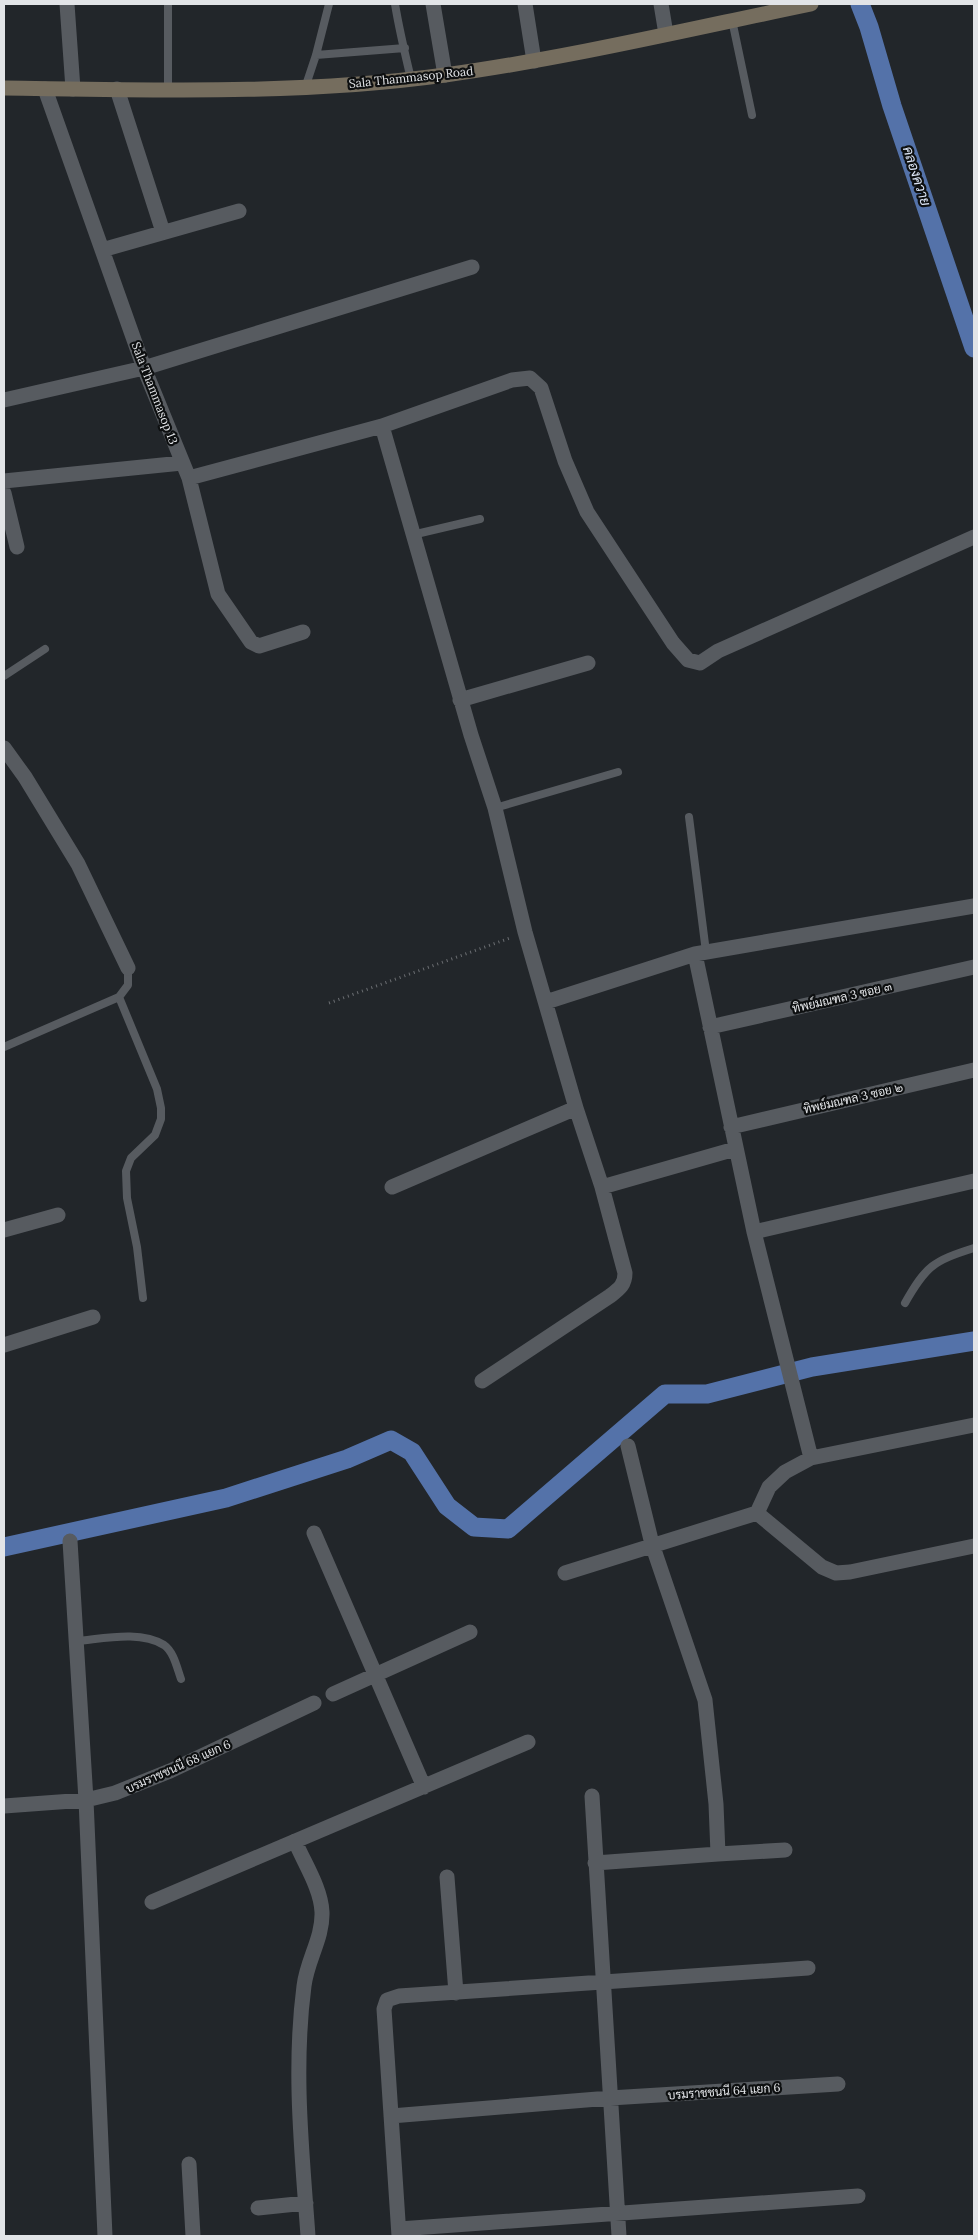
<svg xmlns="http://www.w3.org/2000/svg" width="978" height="2240" viewBox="0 0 978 2240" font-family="Lora,Sarabun,serif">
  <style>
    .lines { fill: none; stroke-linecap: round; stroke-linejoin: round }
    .canal { stroke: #5472a9; stroke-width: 19 }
    .path { stroke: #6b6e72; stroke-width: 3; stroke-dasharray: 1 4; stroke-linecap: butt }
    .lane { stroke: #575b60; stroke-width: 8 }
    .street { stroke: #575b60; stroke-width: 15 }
    .secondary { stroke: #756d5e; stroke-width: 15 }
    .labels { text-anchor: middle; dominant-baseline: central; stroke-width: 4.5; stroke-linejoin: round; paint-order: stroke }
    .street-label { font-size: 12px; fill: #e2e4e7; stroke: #0d0f10 }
    .water-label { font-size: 14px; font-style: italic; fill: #dbe4f5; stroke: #0d0f10 }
  </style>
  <rect width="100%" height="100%" fill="#22262a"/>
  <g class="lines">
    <path class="canal" d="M860 4 869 27 892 106 974 348
      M4 1547 226 1498 347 1459 391 1440 412 1452 447 1506 474 1527 508 1529 665 1394H707L812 1367 974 1341"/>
    <path class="path" d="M329 1003 510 938"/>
    <path class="lane" d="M395 4C399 29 405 54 411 79
      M732 20 752 115
      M316 55 405 48
      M305 88 316 55 329 4
      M168 89V4
      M412 535 480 519
      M4 676 45 649
      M495 808 618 772
      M689 817 706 952
      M119 997 157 1089 161 1108V1119L155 1135 131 1158 126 1171 127 1198 137 1247 143 1298
      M4 1047 119 997 128 985V968
      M905 1303C926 1266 933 1261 974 1248
      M76 1641C102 1639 140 1630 164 1645 174 1652 177 1668 181 1679"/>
    <path class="street" d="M67 4 73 89
      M433 4 445 75
      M525 4 534 61
      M661 4 666 34
      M45 89 144 368 189 478 218 594 251 642 259 646 303 632
      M117 89 163 232
      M102 250 239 211
      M4 400 144 368 472 267
      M382 426 471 735 495 808 525 932 576 1108 602 1187 625 1273C625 1285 619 1289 610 1296L482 1381
      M189 478 382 426 512 380 530 378 541 388 565 461 587 512 673 643 688 660 700 663 718 651 974 537
      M4 481 182 463
      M4 493 17 547
      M460 700 588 663
      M4 748 25 777 78 864 128 968
      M695 954 754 1232 811 1458
      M546 1002 695 954 974 906
      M710 1027 974 967
      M731 1127 974 1070
      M392 1187 576 1108
      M602 1187 735 1149
      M4 1230 58 1215
      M754 1232 974 1181
      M4 1345 93 1317
      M757 1513 822 1567 836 1573 850 1572 974 1546
      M314 1533 424 1787
      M70 1541 86 1800 105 2236
      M565 1573 757 1513 769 1487 785 1472 811 1458 974 1425
      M333 1694 470 1632
      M592 1796 619 2236
      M4 1806 86 1800 115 1793 170 1771 314 1703
      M295 1841C304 1863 321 1888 322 1912 323 1938 307 1960 304 1986 293 2070 302 2152 308 2236
      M718 1854 785 1850
      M595 1863 718 1854 716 1804 705 1700 652 1544 628 1446
      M447 1877 456 1993
      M152 1902 528 1742
      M391 2116 610 2098 838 2084
      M189 2164 193 2236
      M258 2208 306 2203
      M399 2229 858 2196
      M399 2236 384 2009 387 2000 399 1996 808 1968"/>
    <path class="secondary" d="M4 88C149 90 301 95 445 75 568 58 690 29 811 4"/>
  </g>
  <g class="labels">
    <g class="street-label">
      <text transform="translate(411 77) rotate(-6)">Sala Thammasop Road</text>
      <text transform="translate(155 393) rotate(69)">Sala Thammasop 13</text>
      <text transform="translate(842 997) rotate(-13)">ทิพย์มณฑล 3 ซอย ๓</text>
      <text transform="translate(853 1098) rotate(-13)">ทิพย์มณฑล 3 ซอย ๒</text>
      <text transform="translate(178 1766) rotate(-24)">บรมราชชนนี 68 แยก 6</text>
      <text transform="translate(724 2091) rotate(-4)">บรมราชชนนี 64 แยก 6</text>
    </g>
    <g class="water-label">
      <text transform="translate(917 176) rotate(72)">คลองควาย</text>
    </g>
  </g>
  <rect width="978" height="2240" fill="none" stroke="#e2e4e7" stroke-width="10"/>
</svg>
